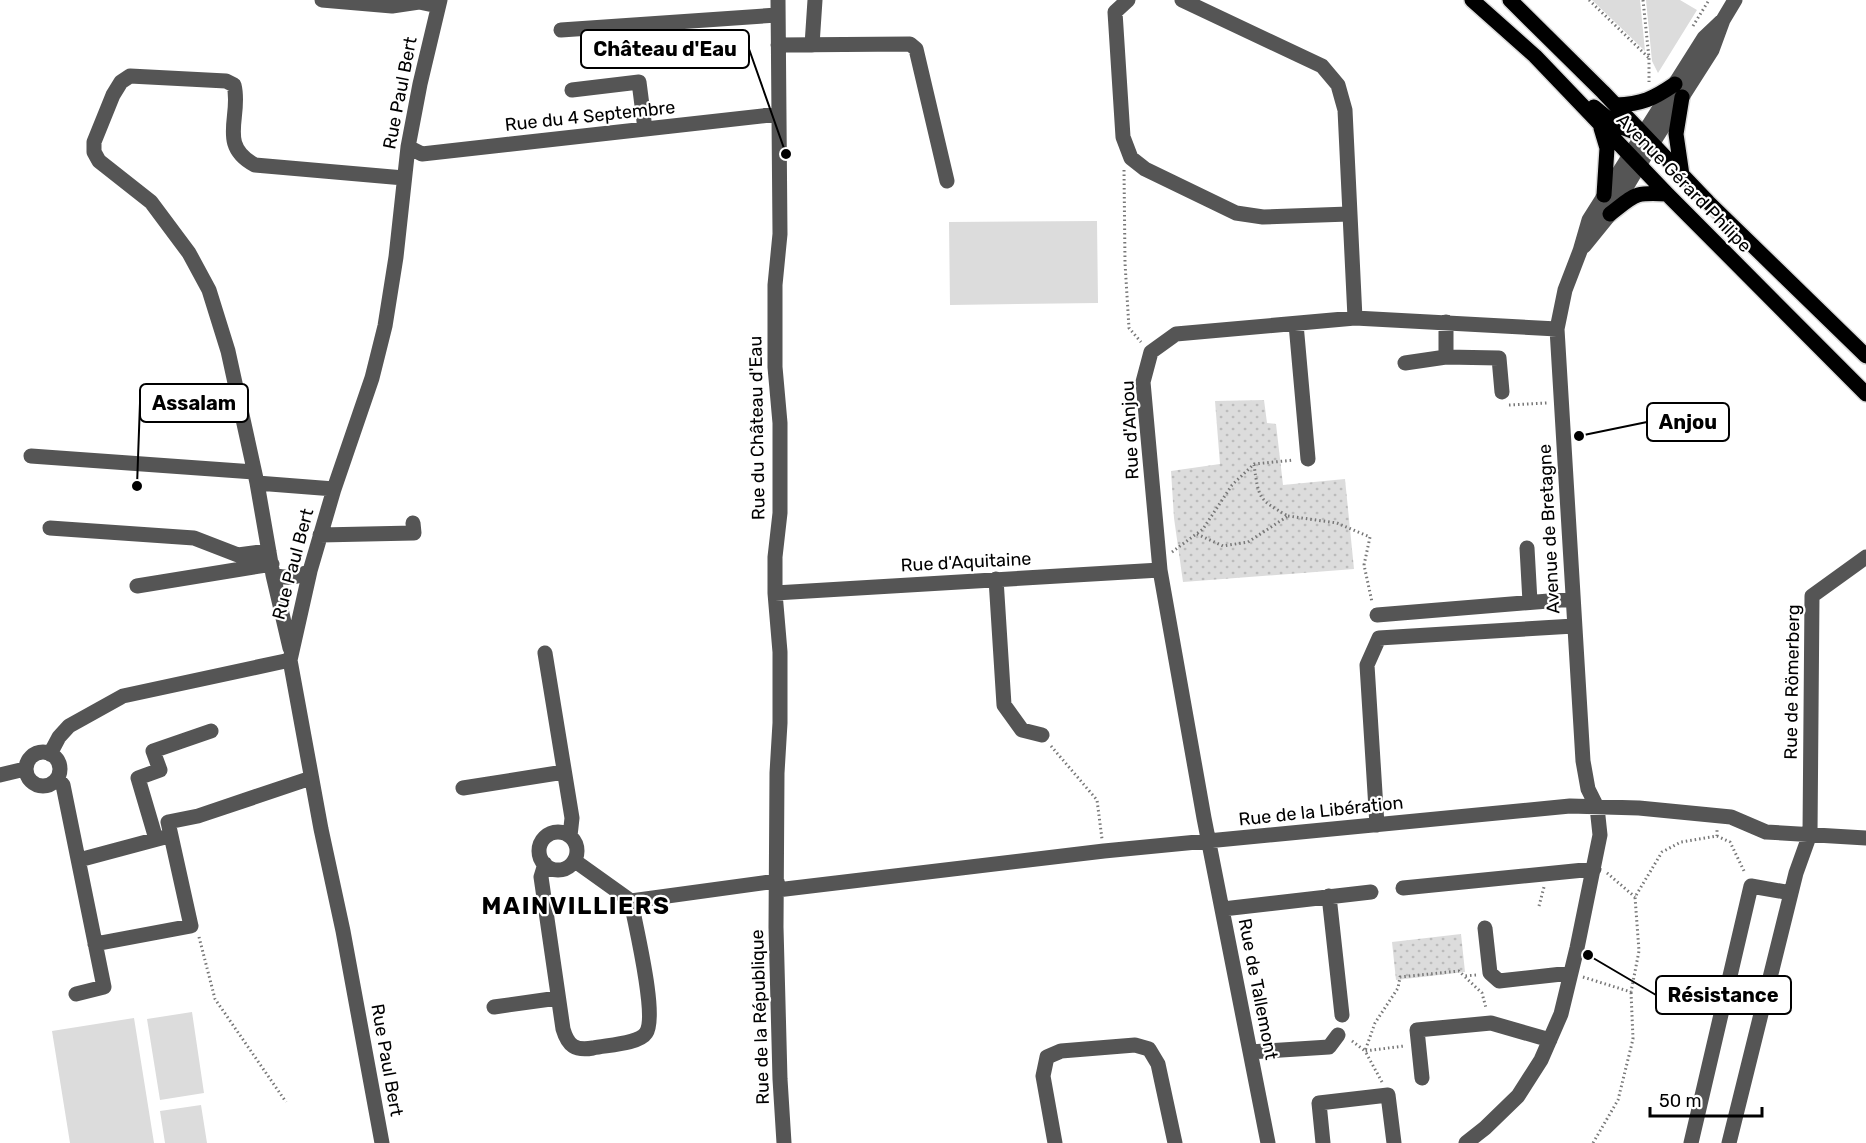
<svg xmlns="http://www.w3.org/2000/svg" width="1866" height="1143" viewBox="0 0 1866 1143" font-family="Rubik,sans-serif">
  <style>
    .grass { fill: #dcdcdc }
    .park { fill: url(#park-dots) }
    .lines { fill: none; stroke-linecap: round; stroke-linejoin: round }
    .major-casing { stroke: #dbdbdb; stroke-width: 18 }
    .path { stroke: #777; stroke-width: 3; stroke-dasharray: 1.5 3; stroke-linecap: butt }
    .minor { stroke: #555; stroke-width: 15 }
    .major { stroke: #000; stroke-width: 15 }
    .labels { text-anchor: middle; dominant-baseline: central; stroke-width: 4.5; stroke-linejoin: round; paint-order: stroke }
    .street-label { font-size: 18px; fill: #000; stroke: #fff }
    .district-label { font-size: 24px; font-weight: bold; letter-spacing: 1.5px; fill: #000; stroke: #fff }
    .leader { fill: none; stroke: #000; stroke-width: 2 }
    .callout-dot { fill: #000; stroke: #fff; stroke-width: 2 }
    .callout { fill: #fff; stroke: #000; stroke-width: 2 }
    .callout-label { font-size: 20px; text-anchor: middle; font-weight: bold; fill: #000 }
  </style>
  <defs>
    <pattern id="park-dots" width="8" height="8" patternUnits="userSpaceOnUse" patternTransform="scale(1.5)"><rect width="8" height="8" fill="#dcdcdc"/><path d="M2 2h.1M6 6h.1" fill="none" stroke="#bbb" stroke-width="1.8" stroke-linecap="round"/></pattern>
  </defs>
  <rect width="100%" height="100%" fill="#fff"/>
  <path class="grass" d="M1592 0H1640L1645 51Z
    M1646 0H1680L1697 10 1658 73 1652 61Z
    M1097 221 1098 303 950 305 949 222Z
    M192 1012 204 1093 160 1100 147 1019Z
    M134 1018 154 1143H70L52 1031Z
    M201 1105 207 1143H165L160 1111Z"/>
  <path class="park" d="M1264 400 1267 423 1276 424 1283 485 1345 479 1354 569 1183 582 1174 518 1171 471 1220 464 1215 401Z
    M1461 934 1465 972 1396 980 1392 942Z"/>
  <g class="lines">
    <g class="major-casing">
      <path id="major" d="M1472 0 1535 56 1667 194 1866 394
        M1510 0 1603 92 1708 202 1866 356
        M1682 97 1676 134 1682 175
        M1616 105C1642 104 1653 99 1675 84
        M1594 107 1616 125 1640 134
        M1601 128 1607 148 1604 195
        M1610 214C1636 194 1634 192 1667 194"/>
    </g>
    <path class="path" d="M1589 0 1649 58
      M1643 0 1649 58V82
      M1693 26 1709 0
      M1124 170 1125 263 1129 328 1141 342
      M1509 405 1547 403
      M1288 516 1337 523 1370 537 1364 565 1372 602
      M1197 534 1223 546 1248 542 1288 516C1258 499 1259 499 1254 465
      M1172 552 1203 529 1232 485 1254 464 1294 460
      M1051 746 1097 800 1102 839
      M1717 836 1730 842 1745 873
      M1607 873 1635 897
      M1539 906 1544 887
      M199 937 215 999 286 1102
      M1476 975 1464 976 1482 993 1486 1008
      M1583 977 1631 992 1639 951 1635 897 1662 852 1681 842 1717 836V830
      M1352 1041 1365 1051 1375 1023 1398 988 1400 977 1459 971 1464 976
      M1382 1082 1365 1051 1404 1046
      M1593 1143 1618 1100 1633 1039 1631 992"/>
    <path class="minor" d="M322 0 392 6 419 2 438 6
      M778 0 780 234 775 285V367L780 423V513L775 557V593L780 652V723L777 773 776 927 780 1079 784 1143
      M1128 0 1115 12 1123 137 1131 158 1145 169 1236 213 1263 217 1349 214
      M1182 0 1322 66 1338 85 1345 110 1355 318
      M561 30 777 15
      M778 45 910 44 916 49 947 181
      M812 45 815 0
      M572 90 639 82 645 129
      M408 147 422 154 779 114
      M1584 246 1610 214 1652 144 1712 50 1723 20 1735 0
      M1446 322V357L1499 358 1502 392
      M1296 324 1308 459
      M1405 363 1446 357
      M31 456 254 472
      M257 483 334 489
      M50 528 194 538 238 555 269 551
      M320 535 414 533 413 523
      M1527 548 1530 602
      M273 575C288 579 296 578 310 571
      M996 579 1004 705 1022 730 1042 735
      M137 586 272 564
      M775 593 1160 570
      M1377 615 1573 599
      M290 648 273 575 257 483 228 351 209 290 189 253 151 202 99 161 94 152V142L113 95 121 82 130 76 226 81 234 85C242 116 217 145 255 165L404 178
      M545 653 572 818 570 836
      M26 769a17 17 0 1 1 34 0a17 17 0 1 1-34 0Z
      M50 754 59 737 69 726 123 696 290 660
      M0 775 25 769
      M58 779 63 785 104 987 76 994
      M463 788 564 772
      M1377 825 1367 665 1379 638 1574 626
      M539 851a19 19 0 1 1 38 0a19 19 0 1 1-38 0Z
      M156 839 138 778 160 770 153 751 211 731
      M79 860 165 837
      M545 864 541 877 563 1029C568 1046 575 1051 593 1048 606 1045 639 1044 646 1033 658 1016 635 925 631 901L575 861
      M1403 888 1594 869
      M777 890 1104 851 1570 806 1639 808 1731 817 1766 832 1866 838
      M1329 896 1342 1015
      M631 901 777 881
      M1223 909 1371 892
      M1485 928 1490 973 1499 981 1571 973
      M95 944 191 926 168 822 198 816 311 778
      M494 1007 558 998
      M1250 1052 1329 1047 1338 1035
      M1422 1078 1417 1030 1491 1023 1550 1040
      M382 1143 343 931 321 829 290 660 310 571 334 489 372 378 385 326 396 257 408 147 420 84 440 0
      M1055 1143 1043 1076 1047 1057 1061 1051 1135 1045 1149 1049 1158 1064 1175 1143
      M1268 1143 1204 818 1160 570 1143 382 1151 352 1176 334 1355 318 1557 329
      M1323 1143 1319 1103 1388 1095 1394 1143
      M1466 1143 1485 1128 1518 1096 1541 1060 1561 1014 1577 948 1600 835 1597 807 1588 789 1583 761 1557 329 1565 290 1580 251 1589 220 1704 38 1723 20
      M1691 1143 1751 886 1791 893
      M1729 1143 1796 873 1810 834 1812 596 1866 557"/>
    <use href="#major" class="major"/>
  </g>
  <g class="labels">
    <g class="street-label">
      <text transform="translate(400 93) rotate(-79)">Rue Paul Bert</text>
      <text transform="translate(590 116) rotate(-6)">Rue du 4 Septembre</text>
      <text transform="translate(1684 183) rotate(46)">Avenue Gérard Philipe</text>
      <text transform="translate(757 428) rotate(-91)">Rue du Château d'Eau</text>
      <text transform="translate(1130 430) rotate(-93)">Rue d'Anjou</text>
      <text transform="translate(1549 529) rotate(-93)">Avenue de Bretagne</text>
      <text transform="translate(966 562) rotate(-3)">Rue d'Aquitaine</text>
      <text transform="translate(293 564) rotate(-75)">Rue Paul Bert</text>
      <text transform="translate(1792 682) rotate(-89)">Rue de Römerberg</text>
      <text transform="translate(1321 811) rotate(-6)">Rue de la Libération</text>
      <text transform="translate(1258 989) rotate(79)">Rue de Tallemont</text>
      <text transform="translate(760 1017) rotate(-92)">Rue de la République</text>
      <text transform="translate(387 1060) rotate(80)">Rue Paul Bert</text>
    </g>
    <g class="district-label">
      <text x="576" y="906">MAINVILLIERS</text>
    </g>
  </g>
  <path class="leader" d="M786 154L749 49M137 486L140 403M1579 436L1647 422M1588 955L1656 995"/>
  <g class="callout-dot">
    <circle cx="786" cy="154" r="6"/>
    <circle cx="137" cy="486" r="6"/>
    <circle cx="1579" cy="436" r="6"/>
    <circle cx="1588" cy="955" r="6"/>
  </g>
  <g class="callout">
    <rect x="581" y="30" width="168" height="38" rx="6"/>
    <rect x="140" y="384" width="108" height="38" rx="6"/>
    <rect x="1647" y="403" width="82" height="38" rx="6"/>
    <rect x="1656" y="976" width="135" height="38" rx="6"/>
  </g>
  <g class="callout-label">
    <text x="665" y="56">Château d'Eau</text>
    <text x="194" y="410">Assalam</text>
    <text x="1688" y="429">Anjou</text>
    <text x="1723" y="1002">Résistance</text>
  </g>
  <path d="M1650 1107v9h112v-9" fill="none" stroke="#000000" stroke-width="3"/>
  <text x="1659" y="1107" font-size="18" fill="#000000" stroke="#ffffff" stroke-width="4.5" paint-order="stroke">50 m</text>
</svg>
